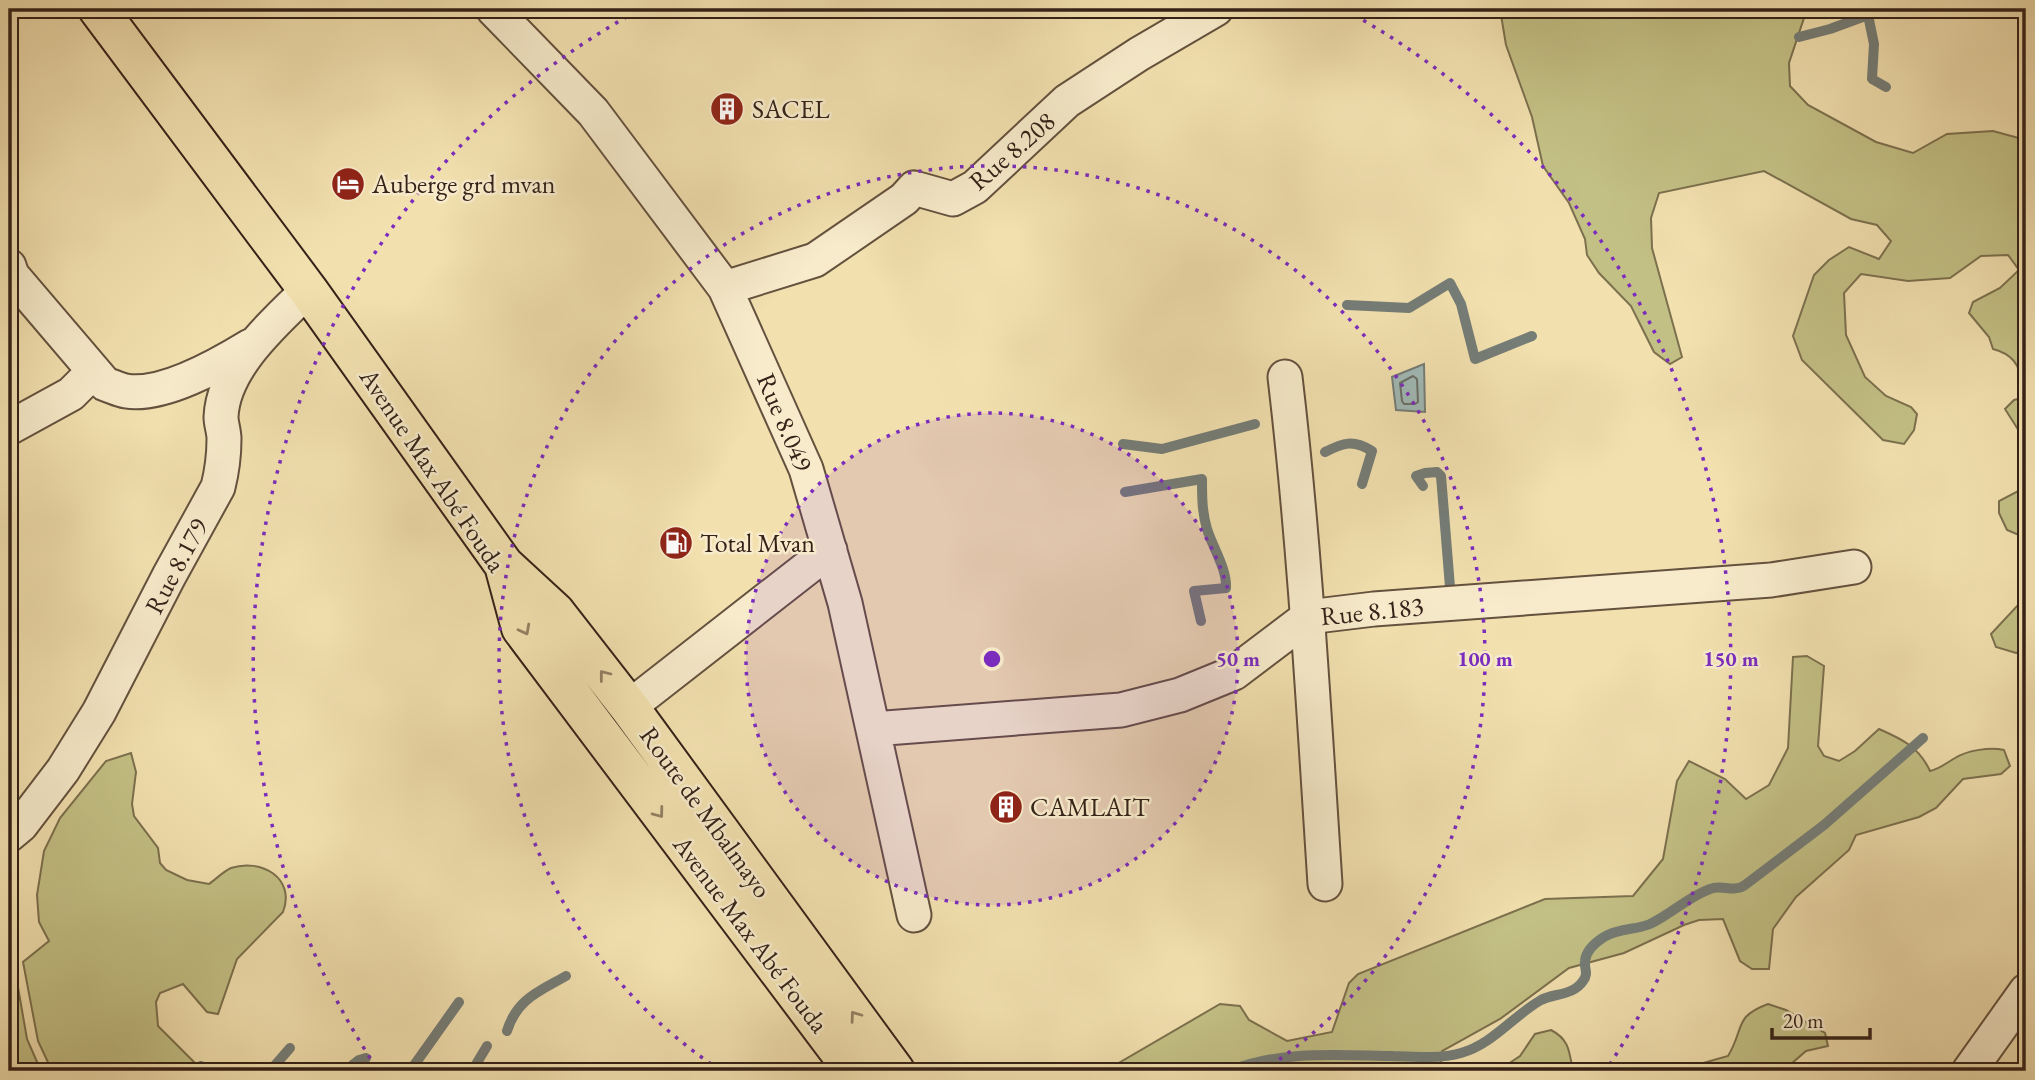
<svg xmlns="http://www.w3.org/2000/svg" width="2035" height="1080" viewBox="0 0 2035 1080" font-family="'EB Garamond',serif">
  <style>
    .green { fill: #c3c085; stroke: #7c704e; stroke-width: 2 }
    .water { fill: #a0bab7; stroke: #757d77; stroke-width: 2 }
    .lines { fill: none; stroke-linecap: round; stroke-linejoin: round }
    .shore { stroke: #6a6e68; stroke-width: 2 }
    .stream { stroke: #757d77; stroke-width: 10 }
    .street-casing { stroke: #64513e; stroke-width: 37 }
    .highway-casing { stroke: #342118; stroke-width: 42 }
    .street { stroke: #f7ebcb; stroke-width: 33 }
    .highway { stroke: #f2e0af; stroke-width: 38 }
    .oneway { stroke: #938064 }
    .ring { fill: none; stroke: #7b2cbf; stroke-width: 3.5; stroke-dasharray: 3.5 7 }
    .labels { text-anchor: middle; dominant-baseline: central; stroke-width: 5; stroke-linejoin: round; paint-order: stroke }
    .poi-label { font-size: 26px; fill: #342118; stroke: #f7ebcb; text-anchor: start }
    .street-label { font-size: 26px; fill: #342118; stroke: #f7ebcb }
    .centre { fill: #7b2cbf; stroke: #f7ebcb; stroke-width: 3.5 }
    .ring-label { font-size: 21px; text-anchor: middle; font-weight: bold; fill: #7b2cbf; stroke: #f7ebcb; stroke-width: 5; stroke-linejoin: round; paint-order: stroke }
  </style>
  <rect width="100%" height="100%" fill="#f2e0af"/>
  <filter id="stains"><feTurbulence type="fractalNoise" baseFrequency=".00286" numOctaves="4"/><feColorMatrix values="0 0 0 0 .2 0 0 0 0 .09 0 0 0 0 .02 0 0 0 .5 -.17"/></filter>
  <radialGradient id="worn" r=".72"><stop offset=".6" stop-color="#630" stop-opacity="0"/><stop offset="1" stop-color="#630" stop-opacity=".3"/></radialGradient>
  <path class="green" d="M1500 9H1807L1789 63 1790 86 1808 105 1876 142 1913 153 1947 134 1993 131 2026 140V382L2023 383C2019 364 2012 354 1993 349L1989 337 1969 313 1973 302 2000 288 2019 270 2008 255 1981 256 1950 278 1908 281 1861 274 1844 293 1846 335 1865 377 1886 396 1911 407 1917 414 1914 430 1904 444 1883 440 1802 360 1793 336 1814 275 1829 260 1849 247 1879 259 1891 241 1877 225 1851 219 1764 171 1659 193 1651 218 1652 248 1682 357 1670 364 1654 352 1631 306 1599 273 1587 255 1585 239 1569 203 1543 166 1532 117 1506 45Z
    M2026 397V442L2005 409 2014 400Z
    M2026 487V538L2007 530 1999 513V501Z
    M2026 589V651L2016 653 1996 647 1991 634 2020 603Z
    M1807 656 1824 666 1818 746 1824 756 1839 761 1855 751 1879 729C1902 739 1919 747 1930 771 1940 769 1946 763 1955 758 1968 750 1990 747 2004 750L2010 766 2001 774 1963 779 1936 808 1919 817 1856 835 1849 850 1796 897 1773 929 1769 969H1752L1740 961 1723 919 1699 920 1684 925 1624 953 1569 968 1500 1019 1442 1051 1441 1064 1446 1071H1105L1220 1004 1240 1006 1249 1020 1287 1041 1332 1032 1349 983 1358 974 1545 899 1633 896 1663 859 1677 781 1689 761 1725 779 1746 799 1769 785 1788 748 1793 657Z
    M131 753 136 772 132 804 134 816 158 848 160 863 166 870 187 880 209 884C216 879 224 871 231 868 261 858 296 878 283 912L237 959 218 1014 207 1012 183 984 160 993 156 1002 158 1026 203 1071H52L38 1041 23 962 49 941 39 922 37 895 44 851 60 818 106 761Z
    M15 970 27 1039 41 1071H9V972Z
    M1768 1004 1786 1010 1825 1033 1828 1046 1806 1051 1783 1071H1675L1728 1056C1745 1028 1733 1017 1768 1004Z
    M1551 1030C1570 1040 1569 1052 1573 1071H1473L1502 1068 1520 1056 1535 1034Z"/>
  <path class="water" d="M1424 364 1425 412 1396 410 1392 377Z"/>
  <g class="lines">
    <path class="shore" d="M1413 376 1417 379 1418 402 1415 404H1404L1402 401 1400 383Z"/>
    <path class="stream" d="M1799 37 1830 29 1868 15 1874 44 1872 79 1886 87
      M1347 305 1409 308 1450 283 1461 304 1475 359 1532 336
      M1123 444 1162 449 1255 424
      M1325 452C1343 443 1353 439 1372 451L1362 484
      M1423 486 1416 476 1425 473 1437 472 1441 476 1450 587
      M1125 492 1202 479C1202 497 1202 512 1207 529 1213 548 1227 569 1226 588L1194 591 1201 621
      M507 1031C517 999 538 992 566 976
      M201 1066 208 1071
      M270 1071 290 1048
      M345 1071 359 1060 366 1058
      M410 1071 459 1002
      M472 1071 487 1046
      M1229 1071C1282 1050 1337 1055 1392 1056 1415 1057 1440 1059 1461 1053 1493 1044 1513 1016 1541 1000 1554 993 1573 996 1583 981 1589 973 1584 969 1585 961 1586 950 1596 942 1604 937 1619 928 1636 930 1650 924 1671 914 1688 897 1710 889 1721 884 1734 893 1745 885L1824 825 1923 738"/>
    <g class="street-casing">
      <path id="street" d="M493 9 593 112 725 288 806 469 845 603 914 915
        M9 266 12 275 105 384C112 386 119 390 126 391 163 397 219 365 250 346
        M725 288 815 260 904 199 914 188 953 199 975 187 1067 101 1139 54 1216 9
        M1285 377C1305 546 1314 715 1325 884
        M9 428 71 394 94 371
        M629 707 830 550
        M873 729 1121 710 1180 695 1234 673 1308 617 1374 609 1771 580 1854 567
        M9 835 21 825 63 770 99 712 169 576 218 487C222 471 224 455 224 439 224 431 221 424 221 417 223 367 275 322 308 290
        M1969 1071 2026 991"/>
    </g>
    <g class="highway-casing">
      <path id="highway" d="M98 9 308 290 504 565 521 628 854 1071
        M504 565 555 612 629 707 895 1071"/>
    </g>
    <use href="#street" class="street"/>
    <use href="#highway" class="highway"/>
  </g>
  <defs><path id="oneway-chevron" d="M-2-3.5L2.5 0L-2 3.5" fill="none" stroke-width="1.6" stroke-linecap="round" stroke-linejoin="round" transform="scale(1.75)"/></defs>
  <g class="oneway">
    <use href="#oneway-chevron" transform="translate(525 630) rotate(62)"/>
    <use href="#oneway-chevron" transform="translate(604 675) rotate(-128)"/>
    <use href="#oneway-chevron" transform="translate(659 813) rotate(53)"/>
    <use href="#oneway-chevron" transform="translate(855 1016) rotate(-126)"/>
  </g>
  <circle cx="992" cy="659" r="246" fill="#7b2cbf" fill-opacity=".12"/>
  <g class="ring">
    <circle cx="992" cy="659" r="246"/>
    <path d="M720 1070A493 493 0 1 1 1264 1070"/>
    <path d="M376 1067A739 739 0 0 1 639 10M1345 10A739 739 0 0 1 1608 1067"/>
  </g>
  <defs>
    <g id="building-disc" transform="scale(1.75)"><circle r="9.5" fill="#8f2418" stroke="#f7ebcb"/><path d="M-4-6H4V6H1V3H-1V6H-4ZM-2.5-4.3h1.7v1.8h-1.7ZM.8-4.3h1.7v1.8H.8ZM-2.5-1h1.7V.8h-1.7ZM.8-1h1.7V.8H.8Z" fill="#fff"/></g>
    <g id="hotel-disc" transform="scale(1.75)"><circle r="9.5" fill="#8f2418" stroke="#f7ebcb"/><path d="M-6-4.5h1.5V1H6V5H4.5V3h-9V5H-6ZM-4 0a1.8 1.8 0 1 1 3.6 0ZM.5 0V-2.5h3Q6-2.5 6 0Z" fill="#fff"/></g>
    <g id="fuel-disc" transform="scale(1.75)"><circle r="9.5" fill="#8f2418" stroke="#f7ebcb"/><path d="M-5.5-6h7V0h2V4h1.3V-2.5L3-4.5l.8-.8L6-3V5H2.5V1h-1V6h-7ZM-4.2-4.7v3.2H.2V-4.7Z" fill="#fff"/></g>
  </defs>
  <g fill-rule="evenodd">
    <use href="#building-disc" x="727" y="109"/>
    <use href="#hotel-disc" x="348" y="184"/>
    <use href="#fuel-disc" x="676" y="543"/>
    <use href="#building-disc" x="1006" y="807"/>
  </g>
  <g class="labels">
    <g class="poi-label">
      <text x="752" y="109">SACEL</text>
      <text x="372" y="184">Auberge grd mvan</text>
      <text x="700" y="543">Total Mvan</text>
      <text x="1030" y="807">CAMLAIT</text>
    </g>
    <g class="street-label">
      <text transform="translate(1012 151) rotate(-41)">Rue 8.208</text>
      <text transform="translate(785 422) rotate(67)">Rue 8.049</text>
      <text transform="translate(433 470) rotate(56)">Avenue Max Abé Fouda</text>
      <text transform="translate(176 566) rotate(-62)">Rue 8.179</text>
      <text transform="translate(1372 611) rotate(-6)">Rue 8.183</text>
      <text transform="translate(706 812) rotate(54)">Route de Mbalmayo</text>
      <text transform="translate(751 934) rotate(53)">Avenue Max Abé Fouda</text>
    </g>
  </g>
  <circle cx="992" cy="659" r="10" class="centre"/>
  <g class="ring-label">
    <text x="1238" y="666">50 m</text>
    <text x="1485" y="666">100 m</text>
    <text x="1731" y="666">150 m</text>
  </g>
  <rect width="2035" height="1080" fill="none" stroke="#f2e0af" stroke-width="35"/>
  <rect x="10" y="10" width="2014" height="1059" fill="none" stroke="#342118" stroke-width="3.5"/>
  <rect x="18" y="18" width="2000" height="1045" fill="none" stroke="#342118" stroke-width="2"/>
  <path d="M1772 1028v10h98v-10" fill="none" stroke="#342118" stroke-width="3.5"/>
  <text x="1783" y="1028" font-size="21" fill="#342118" stroke="#f7ebcb" stroke-width="5" paint-order="stroke">20 m</text>
  <rect width="100%" height="100%" filter="url(#stains)"/>
  <rect width="100%" height="100%" fill="url(#worn)"/>
</svg>
